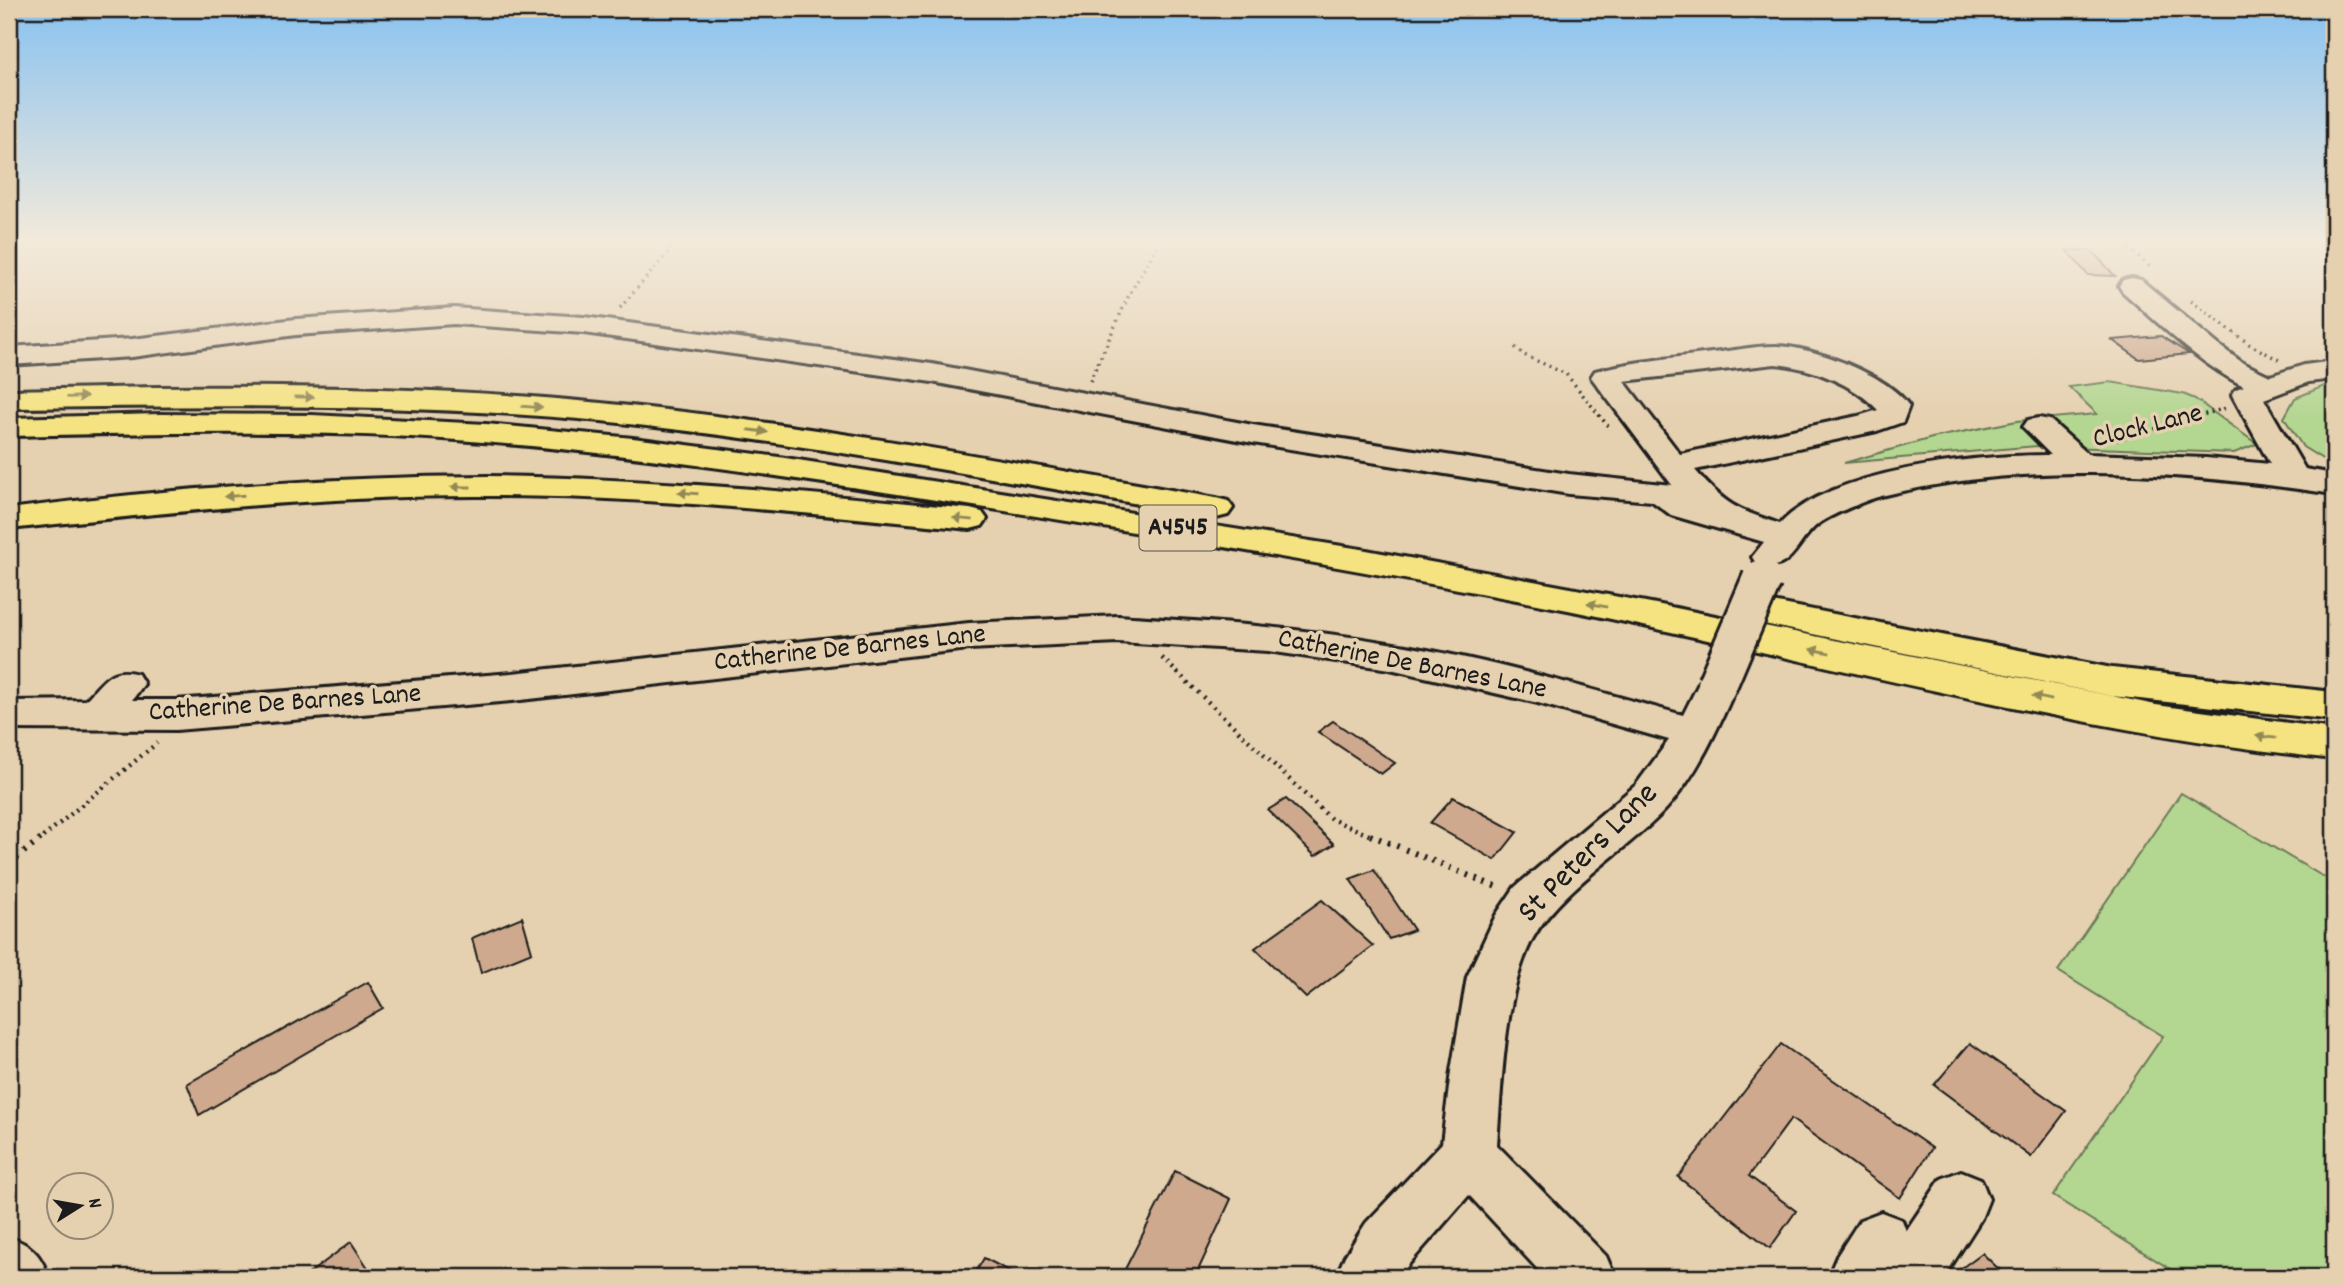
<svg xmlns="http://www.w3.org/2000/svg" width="2343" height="1286" viewBox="0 0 2343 1286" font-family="Dekko,sans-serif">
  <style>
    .green { fill: #b3d690; stroke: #687956; stroke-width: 2 }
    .building { fill: #cea98d; stroke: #1c1c1c; stroke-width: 2 }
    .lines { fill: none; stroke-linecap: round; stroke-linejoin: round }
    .minor-casing { stroke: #1c1c1c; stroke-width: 6 }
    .highway-casing { stroke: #1c1c1c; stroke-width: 6 }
    .path-far2 { stroke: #1c1c1c; stroke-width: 3.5; stroke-dasharray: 2 4.5; stroke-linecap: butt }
    .path-far1 { stroke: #1c1c1c; stroke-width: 4.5; stroke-dasharray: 2 5; stroke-linecap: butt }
    .path { stroke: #1c1c1c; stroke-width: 6; stroke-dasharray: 2.5 7; stroke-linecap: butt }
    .minor { fill: #e5d0af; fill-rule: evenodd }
    .highway { fill: #f5e382; fill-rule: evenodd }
    .minor-bridge-casing { stroke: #1c1c1c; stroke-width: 44; stroke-linecap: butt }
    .minor-bridge { stroke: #e5d0af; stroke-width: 38 }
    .oneway { fill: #938954 }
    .labels { text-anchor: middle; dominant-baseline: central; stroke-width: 7; stroke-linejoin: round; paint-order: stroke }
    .shield { fill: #e5d0af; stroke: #585248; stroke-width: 2 }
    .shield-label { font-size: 26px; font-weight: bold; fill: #1c1c1c }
    .street-label { font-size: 28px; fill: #1c1c1c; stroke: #e5d0af }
    .near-street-label { font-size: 33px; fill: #1c1c1c; stroke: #e5d0af }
  </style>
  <rect width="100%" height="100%" fill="#e5d0af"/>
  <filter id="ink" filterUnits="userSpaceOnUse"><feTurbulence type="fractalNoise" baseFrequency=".0143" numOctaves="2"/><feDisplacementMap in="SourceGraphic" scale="14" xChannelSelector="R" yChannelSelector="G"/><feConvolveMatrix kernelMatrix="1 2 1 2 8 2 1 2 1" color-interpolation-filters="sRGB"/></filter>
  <g filter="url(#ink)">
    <path class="green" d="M2110 382 2183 394 2195 399 2257 444 2234 453 2037 446 1844 463 1932 438 2017 421 2097 414 2069 387Z
      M2334 382V466L2303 447 2284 418 2295 398Z
      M2181 793 2334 883V1277H2183L2053 1196 2163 1036 2058 971Z"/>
    <path class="building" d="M2066 250 2092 251 2115 276 2088 275Z
      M2161 336 2189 354 2139 359 2112 340Z
      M1333 721 1395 763 1381 774 1318 732Z
      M1453 797 1517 832 1495 860 1430 823Z
      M1286 799 1334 844 1315 856 1268 810Z
      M1374 870 1414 930 1389 939 1350 879Z
      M1322 900 1373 946 1306 998 1255 948Z
      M522 917 532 952 481 973 472 938Z
      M368 982 383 1008 199 1115 187 1084Z
      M1970 1043 2066 1111 2031 1157 1934 1085Z
      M1781 1044 1932 1148 1900 1198 1791 1119 1749 1176 1796 1211 1770 1248 1678 1177Z
      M1175 1171 1231 1199 1195 1277H1121Z
      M351 1242 374 1277H308L307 1275Z
      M1982 1253 2007 1277 1952 1275Z
      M984 1258 1021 1277H973Z"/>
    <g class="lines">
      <g class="minor-casing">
        <path id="minor" d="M2132 278 2141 280 2221 347 2243 363 2270 376 2304 365 2334 361V379L2309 382 2264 399 2305 469 2334 474V494C2184 472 2030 460 1881 496 1866 500 1830 515 1818 524 1795 542 1793 574 1757 565L1752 557 1764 542 1671 515 1652 501 1569 494 1253 443 932 382 584 333 454 324 296 335 132 357 9 365V347L132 339 296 319 454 308 584 317 932 364 1253 425 1569 474 1672 485 1591 377 1595 371C1634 361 1673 358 1712 353 1732 351 1754 346 1775 346 1812 346 1888 375 1909 406L1903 422 1877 431 1695 470C1726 506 1736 509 1780 524 1831 469 1978 455 2051 455L2023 427 2028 420 2039 418 2050 420 2088 454 2206 458 2270 464 2232 395 2236 389 2244 386C2198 363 2161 325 2123 292L2119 286 2123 280ZM1775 364C1810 367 1854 384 1878 410L1858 416 1680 454 1624 381Z
          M1118 616C1209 622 1298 627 1388 643 1488 659 1586 688 1683 715L1703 675 1717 671 1731 675 1737 685C1718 728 1698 774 1666 809 1627 851 1561 888 1533 938 1504 992 1502 1083 1497 1145L1606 1256 1615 1277H1545L1469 1195 1408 1265 1400 1277H1336L1345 1256 1366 1223 1442 1143 1451 1071 1467 977 1496 915 1515 887 1636 785 1669 740 1538 703 1390 669 1268 651 1118 642 969 649 512 701 176 730 9 729V701L86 700C104 681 110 666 138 674L144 684 132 700H176L512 673 969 623Z
          M1961 1171 1981 1179 1989 1199 1981 1219 1944 1277H1828L1837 1256 1860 1220 1881 1212 1902 1220 1906 1231 1941 1179Z
          M9 1237C32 1245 40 1254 49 1277H9Z"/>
      </g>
      <g class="highway-casing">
        <path id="highway" d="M157 387C305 386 454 388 601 403 808 423 1012 462 1216 498L1228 501 1233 508 1228 515 1216 518C1012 482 807 442 601 421 404 402 206 406 9 408V390Z
          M160 414 312 415 486 424 633 438 779 457 1361 549 1651 603 2156 705 2334 729V759C2076 732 1823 662 1568 610 1375 572 1181 539 986 508 795 478 604 448 411 437 277 430 143 433 9 436V418Z
          M488 476C650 478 809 493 970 509L982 512 987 519 982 526 970 529C810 514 650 496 489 496 328 495 169 512 9 529V509C168 488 327 477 488 476Z
          M1767 601 2112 668 2334 692V720L2112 696 1754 622 1748 613 1754 604Z"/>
      </g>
      <path class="path-far2" d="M2124 243 2152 269
        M2191 301 2249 344 2279 360
        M620 308 668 253 672 243
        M1515 347 1524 355 1566 374 1608 426
        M1090 381 1129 295 1159 243
        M2117 440 2226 408"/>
      <path class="path-far1" d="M1162 658 1331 819 1374 837
        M43 837 157 743"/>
      <path class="path" d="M1370 835 1499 888
        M9 864 45 835"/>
      <use href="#minor" class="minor"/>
      <use href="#highway" class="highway"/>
      <g class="minor-bridge-casing">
        <path id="minor-bridge" d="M1717 685 1762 579"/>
      </g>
      <use href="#minor-bridge" class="minor-bridge"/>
    </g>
    <defs><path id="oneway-solid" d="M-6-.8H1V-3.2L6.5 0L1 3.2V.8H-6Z" transform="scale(1.75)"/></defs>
    <g class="oneway">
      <use href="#oneway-solid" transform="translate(77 397) rotate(-2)"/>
      <use href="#oneway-solid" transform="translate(304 397) rotate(1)"/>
      <use href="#oneway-solid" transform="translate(532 407) rotate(4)"/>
      <use href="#oneway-solid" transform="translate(758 431) rotate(8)"/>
      <use href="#oneway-solid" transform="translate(461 487) rotate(180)"/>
      <use href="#oneway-solid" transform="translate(688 493) rotate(-176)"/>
      <use href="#oneway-solid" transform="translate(234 496) rotate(176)"/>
      <use href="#oneway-solid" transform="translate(963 519) rotate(-174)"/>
      <use href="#oneway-solid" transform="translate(1597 605) rotate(-168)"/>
      <use href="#oneway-solid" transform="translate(1820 651) rotate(-168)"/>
      <use href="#oneway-solid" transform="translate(2042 698) rotate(-168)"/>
      <use href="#oneway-solid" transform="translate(2266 737) rotate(-174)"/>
    </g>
  </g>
  <linearGradient id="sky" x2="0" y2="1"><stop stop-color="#89c2f0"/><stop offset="0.57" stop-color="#f3eadb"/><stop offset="1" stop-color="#f3eadb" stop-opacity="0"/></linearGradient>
  <rect width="2343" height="423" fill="url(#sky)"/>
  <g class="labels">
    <rect class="shield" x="1139.5" y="505.5" width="77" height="45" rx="5"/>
    <g class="shield-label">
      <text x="1178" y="528">A4545</text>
    </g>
    <g class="street-label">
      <text transform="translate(2148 428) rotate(-14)">Clock Lane</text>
      <text transform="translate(850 650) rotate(-6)">Catherine De Barnes Lane</text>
      <text transform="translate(1412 666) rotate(11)">Catherine De Barnes Lane</text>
      <text transform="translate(285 705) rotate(-4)">Catherine De Barnes Lane</text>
    </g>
    <g class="near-street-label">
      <text transform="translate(1589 854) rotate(-45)">St Peters Lane</text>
    </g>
  </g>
  <rect width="2343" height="1286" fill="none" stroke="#e5d0af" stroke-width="35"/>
  <rect x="18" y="18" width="2308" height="1251" fill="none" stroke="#1c1c1c" stroke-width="2.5" filter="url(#ink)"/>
  <g transform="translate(80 1206) rotate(79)"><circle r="33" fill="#e5d0af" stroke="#958874" stroke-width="2"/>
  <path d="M0-5L12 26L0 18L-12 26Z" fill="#1c1c1c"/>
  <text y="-10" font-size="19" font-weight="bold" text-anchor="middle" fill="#1c1c1c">N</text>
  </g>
</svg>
